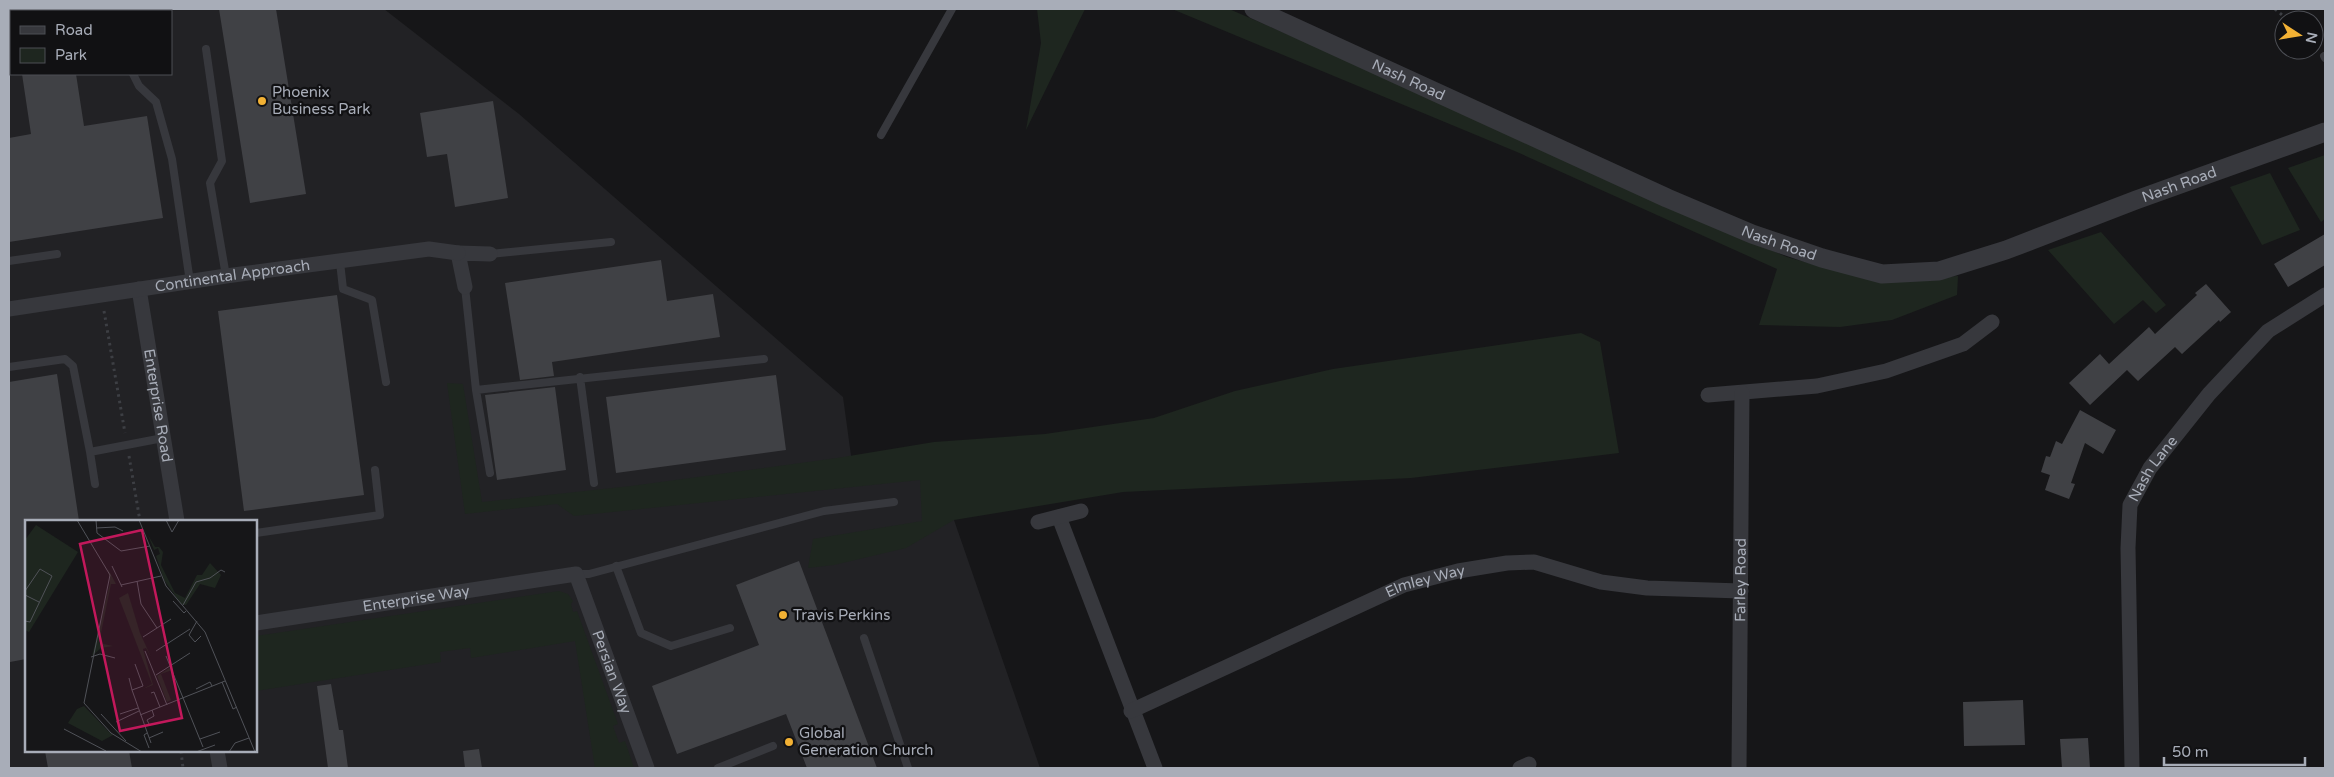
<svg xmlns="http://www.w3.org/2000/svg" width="2334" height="777" viewBox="0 0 2334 777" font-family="'Varela Round',sans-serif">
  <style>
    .built { fill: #222225; fill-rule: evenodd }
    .green { fill: #1e261f }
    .building { fill: #404145 }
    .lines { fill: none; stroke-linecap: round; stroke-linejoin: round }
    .path { stroke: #3d3f44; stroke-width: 3; stroke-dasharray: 2.5 4; stroke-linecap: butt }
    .service { stroke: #37383d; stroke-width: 8 }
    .minor { stroke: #37383d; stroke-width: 15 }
    .tertiary { stroke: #37383d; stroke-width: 19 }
    .poi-dot { fill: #f2b134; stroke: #111113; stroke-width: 2 }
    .labels { text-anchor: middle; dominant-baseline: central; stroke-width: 4.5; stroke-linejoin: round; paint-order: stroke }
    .street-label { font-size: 15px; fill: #a8adb8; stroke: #111113 }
    .poi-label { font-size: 15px; fill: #a8adb8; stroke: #111113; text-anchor: start }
    .inset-road { fill: none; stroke: #505258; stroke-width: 1 }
    .view { fill: #c2185b; fill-opacity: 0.15; stroke: #c2185b; stroke-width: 2.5 }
    .inset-edge { fill: none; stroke: #a8adb8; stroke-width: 2.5 }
  </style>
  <rect width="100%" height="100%" fill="#161618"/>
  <path class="built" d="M9 9H384L519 114 843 397 853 470 930 465 954 520 1040 768H9ZM11 11H171V74H11ZM26 521H256V751H26Z"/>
  <path class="green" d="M1037 9H1085L1026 130 1041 43Z
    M1172 9H1229L1488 121 1648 199 1787 257 1877 282 1958 276 1957 295 1892 320 1840 327 1759 325 1777 269 1517 152Z
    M2325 155V219L2321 222 2288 168Z
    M2270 173 2300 230 2262 245 2230 187Z
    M2101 232 2166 305 2156 313 2143 300 2114 324 2048 250Z
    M1581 333 1600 342 1619 453 1411 478 1123 492 954 520 906 548 834 565 808 568 813 539 922 521 920 480 574 516 557 504 465 514 447 383 463 384 482 502 631 486 837 458 934 442 1045 434 1154 418 1235 391 1333 369Z
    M559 591 568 594 573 601 571 604 573 612 577 611 618 724 613 726 619 743 625 741 634 768H595L575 641 471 658 470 648 440 652 441 662 256 691V636Z"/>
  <path class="building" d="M219 9H276L306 194 250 203Z
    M22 74H76L84 126 147 116 163 218 9 242V138L31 134Z
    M493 101 508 198 455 207 447 154 427 157 420 113Z
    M2325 234V265L2288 287 2274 264Z
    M661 260 667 301 713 294 720 337 552 362 554 376 520 380 505 283Z
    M2206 284 2231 312 2220 322 2219 320 2182 354 2175 347 2138 381 2127 370 2090 405 2069 383 2100 354 2109 364 2149 327 2155 334 2197 295 2195 293Z
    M337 295 364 495 244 511 218 311Z
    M57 374 79 521H26V659L10 662 9 382Z
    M776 375 786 450 616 473 606 397Z
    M555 387 566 470 497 480 485 395Z
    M2080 410 2116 430 2103 454 2085 443 2071 483 2075 484 2069 499 2045 490 2050 475 2041 472 2046 456 2050 457 2056 441 2062 444Z
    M799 561 877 768H807L786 714 677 754 652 686 759 645 736 585Z
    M331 684 339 730H343L348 768H328L317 686Z
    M2023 700 2025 745 1964 746 1963 702Z
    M2088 738 2090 768H2062L2060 739Z
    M479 749 482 768H465L463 751Z
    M45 751H129L132 768H48Z"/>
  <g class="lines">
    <path class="path" d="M2275 9 2288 20
      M104 311 125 433
      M129 456 140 521
      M181 751 183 768"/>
    <path class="service" d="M127 9 128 11
      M206 49 222 161 210 183 226 276
      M2324 56 2325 58
      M133 74 139 86 156 102 172 159 190 282
      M881 135 952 9
      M490 254 611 242
      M9 261 57 254
      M340 262 343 289 372 300 386 382
      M465 287 476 390 764 359
      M9 367 65 359 73 366 90 452 163 438
      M580 377 594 483
      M476 390 490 473
      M90 452 95 484
      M256 533 380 515 375 470
      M616 566 641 633 671 646 730 628
      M576 574H589L824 511 894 502
      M864 638 908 768
      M718 768 773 746"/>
    <g class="minor">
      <path d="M465 287 458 253 490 254"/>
      <path id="s1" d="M139 289 177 521"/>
      <path id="s2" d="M9 309 226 276 429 249 458 253"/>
      <path d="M1708 395 1817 386 1886 371 1963 344 1992 322"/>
      <path d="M1059 517 1155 768"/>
      <path d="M1038 522 1081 511"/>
      <path id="s3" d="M256 623 576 574 647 768"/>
      <path id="s4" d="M1131 711 1404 585 1458 571 1507 563 1534 562 1601 582 1647 588 1741 591"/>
      <path d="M217 751 220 768"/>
      <path d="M1520 768 1529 764"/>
      <path id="s5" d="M1739 768 1742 393"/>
      <path id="s6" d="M2132 768 2128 548 2130 505 2150 468 2209 394 2268 331 2325 295"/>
    </g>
    <path class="tertiary" id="s7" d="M1254 9 1667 198 1752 234 1822 258 1882 274 1939 271 2006 250 2136 200 2325 132"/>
  </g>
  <g class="poi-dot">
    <circle cx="262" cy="101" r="5"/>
    <circle cx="783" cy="615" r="5"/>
    <circle cx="789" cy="742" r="5"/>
  </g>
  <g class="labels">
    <g class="street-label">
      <text stroke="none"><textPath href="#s7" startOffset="170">Nash Road</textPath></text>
      <text stroke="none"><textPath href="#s7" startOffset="995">Nash Road</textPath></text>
      <text stroke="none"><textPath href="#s7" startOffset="575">Nash Road</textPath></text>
      <text stroke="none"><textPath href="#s2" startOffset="226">Continental Approach</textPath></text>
      <text stroke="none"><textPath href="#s1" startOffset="118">Enterprise Road</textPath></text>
      <text stroke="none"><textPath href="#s6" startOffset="306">Nash Lane</textPath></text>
      <text stroke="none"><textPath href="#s5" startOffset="188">Farley Road</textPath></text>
      <text stroke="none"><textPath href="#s4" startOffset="322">Elmley Way</textPath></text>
      <text stroke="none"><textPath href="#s3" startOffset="162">Enterprise Way</textPath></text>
      <text stroke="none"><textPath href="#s3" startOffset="428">Persian Way</textPath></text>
    </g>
    <g class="poi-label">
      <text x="272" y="92">Phoenix<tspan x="272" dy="17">Business Park</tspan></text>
      <text x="793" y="615">Travis Perkins</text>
      <text x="799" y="733">Global<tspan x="799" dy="17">Generation Church</tspan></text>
    </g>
  </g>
  <g transform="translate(25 520)">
    <rect width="232" height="232" fill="#161618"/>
    <path d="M11 5 53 32 4 112 0 110V20ZM123 15 130 27H134L138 32 136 45 150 73 160 78 172 55H177L185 43 196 55 190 68 175 64 161 85 156 84 139 60 131 36 135 34 133 28 129 30ZM83 49 91 64H86L74 123 88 126 76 128 67 136 85 63ZM103 73 115 113 126 137 121 128 118 129 128 165 118 169 127 164 94 78ZM146 147 147 150 136 154 146 180 142 182 132 156ZM59 186 83 211 88 215 77 221 43 203 52 189Z" fill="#1e261f"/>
    <path class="inset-road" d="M52 0 85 55 59 183 86 213 117 232M71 0 72 13 96 31 125 26M114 0 141 66 180 112 230 232M141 0 147 12 154 0M71 8 90 7 98 11M87 46 97 67M112 61 116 84 132 108M96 65 136 56M0 71 15 49 27 56 5 102 0 101M0 75 14 82M148 81 159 93 161 91M158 85 171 62 185 58 196 50 200 52M172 101 164 115 170 122 176 116M118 117 146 99M120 131 142 185M131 131 165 109M141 136 178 227M66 137 75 134 90 138M131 155 165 133M104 158 107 170 118 166 110 144M197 162 208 189 212 187M171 169 185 162 187 166M107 170 126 223M126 173 129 172 135 187M76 194 101 221M95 194 113 188M115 195 200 161M91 202 114 191M125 206 122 200 129 196 127 190M39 209 81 231M122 213 119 215 124 228M124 218 138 212M175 219 195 212M171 232 190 225M204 232 210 223 224 218"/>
    <path class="view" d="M117 10 157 198 95 211 55 24Z"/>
    <rect width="232" height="232" class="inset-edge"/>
  </g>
  <rect width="2334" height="777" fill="none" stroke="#a8adb8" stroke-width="20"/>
  <rect x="10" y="10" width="162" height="65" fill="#111113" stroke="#4d4f55"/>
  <rect x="20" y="26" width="25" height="8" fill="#37383d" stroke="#4d4f55"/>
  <text x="55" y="35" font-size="15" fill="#a8adb8">Road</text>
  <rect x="20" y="48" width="25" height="15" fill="#1e261f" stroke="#4d4f55"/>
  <text x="55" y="60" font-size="15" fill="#a8adb8">Park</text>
  <g transform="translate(2299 35) rotate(102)"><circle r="24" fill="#111113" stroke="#4d4f55"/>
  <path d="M0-4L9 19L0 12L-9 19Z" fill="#f2b134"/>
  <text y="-8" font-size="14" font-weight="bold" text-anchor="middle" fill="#a8adb8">N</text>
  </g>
  <path d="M2164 757v8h141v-8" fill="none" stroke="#a8adb8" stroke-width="2.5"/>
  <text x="2172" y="757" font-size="15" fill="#a8adb8" stroke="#111113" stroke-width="4" paint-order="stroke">50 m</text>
</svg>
